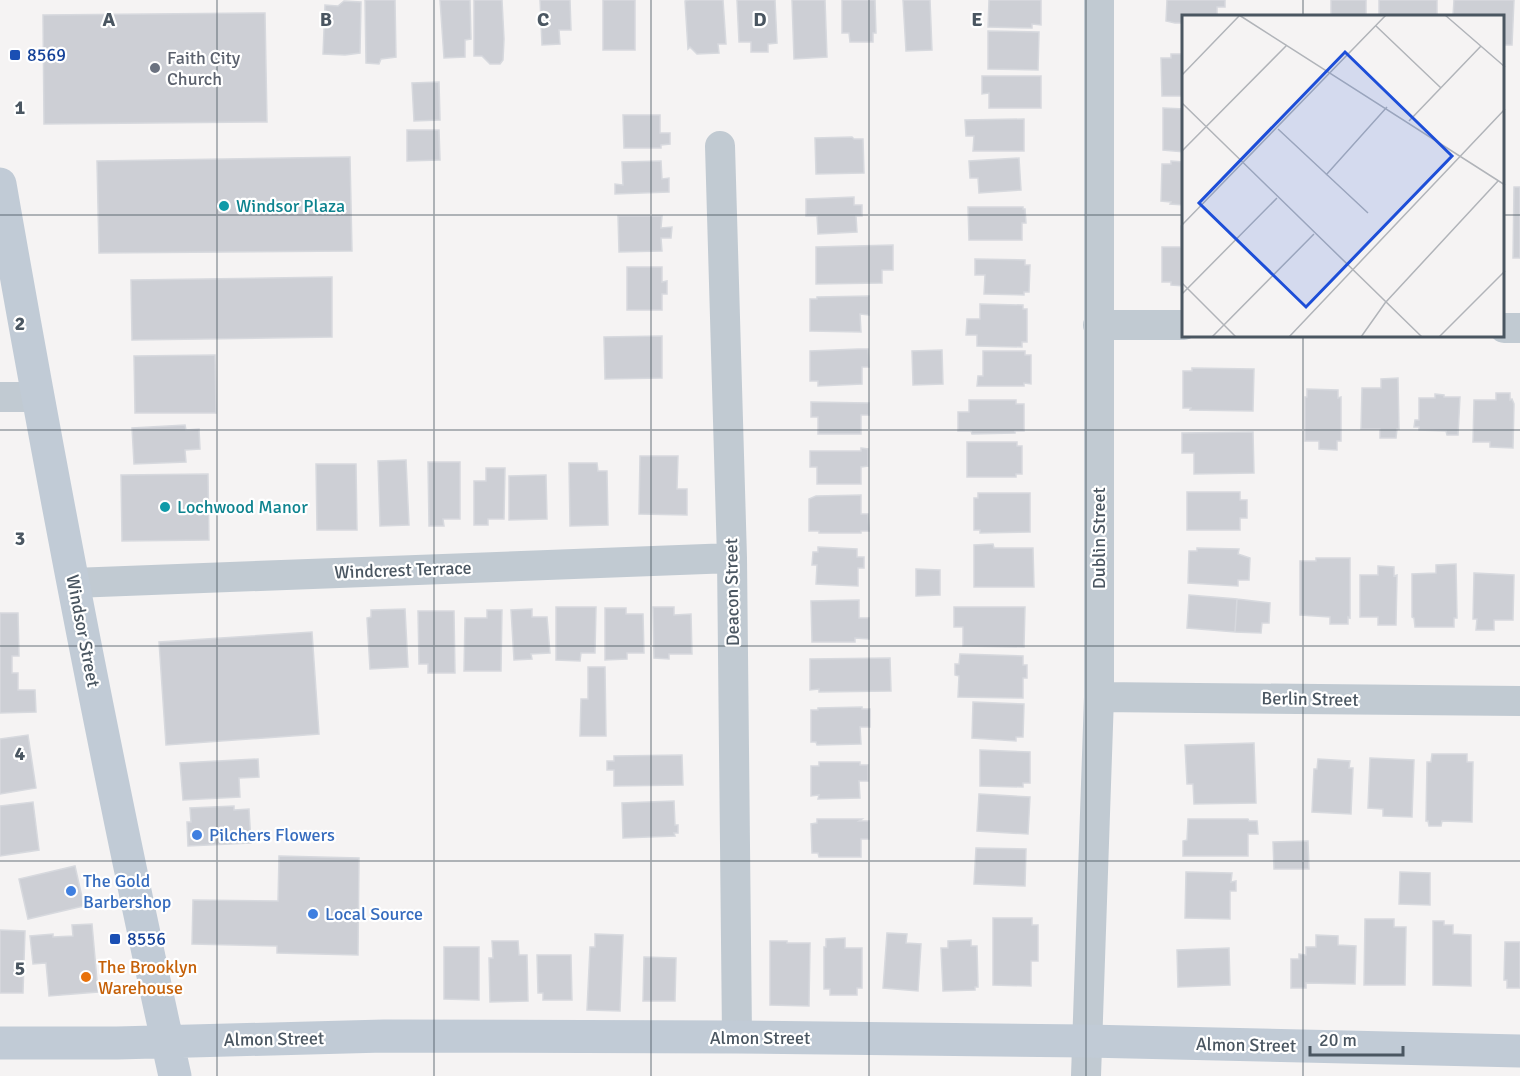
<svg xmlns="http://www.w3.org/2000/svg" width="1520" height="1076" viewBox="0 0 1520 1076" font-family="Signika,sans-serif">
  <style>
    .building { fill: #cdcfd5; stroke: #d7d9de; stroke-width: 1.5 }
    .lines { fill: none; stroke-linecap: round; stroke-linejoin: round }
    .street { stroke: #c1cad2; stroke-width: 30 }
    .secondary { stroke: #c1cbd6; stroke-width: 33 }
    .grid { fill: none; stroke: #4a5661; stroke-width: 1.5; stroke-opacity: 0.55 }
    .transit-dot { fill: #1a4fb4; stroke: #fff; stroke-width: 2 }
    .worship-dot { fill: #6b7280; stroke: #fff; stroke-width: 2 }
    .culture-dot { fill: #0f9aa8; stroke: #fff; stroke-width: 2 }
    .shop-dot { fill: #3f7fe0; stroke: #fff; stroke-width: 2 }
    .food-dot { fill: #e8710a; stroke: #fff; stroke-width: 2 }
    .labels { text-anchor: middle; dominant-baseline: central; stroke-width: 4.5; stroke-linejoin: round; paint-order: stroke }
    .transit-label { font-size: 18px; fill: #164399; stroke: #fff; text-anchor: start }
    .worship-label { font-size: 18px; fill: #5b616d; stroke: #fff; text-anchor: start }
    .culture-label { font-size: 18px; fill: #0d838f; stroke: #fff; text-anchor: start }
    .street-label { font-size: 18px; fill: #4a5661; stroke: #fff }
    .shop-label { font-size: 18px; fill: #366cbe; stroke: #fff; text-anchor: start }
    .food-label { font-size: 18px; fill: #c56008; stroke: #fff; text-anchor: start }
    .inset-road { fill: none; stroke: #b1b4b9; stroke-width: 1.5 }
    .view { fill: #1d4ed8; fill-opacity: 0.15; stroke: #1d4ed8; stroke-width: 3 }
    .inset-edge { fill: none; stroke: #4a5661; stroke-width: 3 }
    .grid-label { font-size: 20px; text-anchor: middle; font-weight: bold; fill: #4a5661; stroke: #fff; stroke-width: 4.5; stroke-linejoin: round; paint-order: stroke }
  </style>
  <rect width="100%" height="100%" fill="#f5f3f3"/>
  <path class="building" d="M365 0H395L396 57 381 59 379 64 366 63Z
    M440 0H470L471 39 465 40V57L444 58Z
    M474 0H502L504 39 503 60 500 64H490L482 56H474Z
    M540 0H570L571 30H559L560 44 542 45Z
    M603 0H635V50H603Z
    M689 0H723L726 44H718L719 53 697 54 690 47 688 49 685 1Z
    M737 0H775L777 43 768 44V52H751V42H739Z
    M792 0H825L827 57 794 59Z
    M842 0H875L876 33H873V42H850L849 33H842Z
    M903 0H930L932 50 906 51Z
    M989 0H1041V25L1032 24V28L988 27Z
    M1167 0H1225V7H1217V16H1184V23H1175L1166 21Z
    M1331 0H1366V16H1331Z
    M1379 0H1437V16H1379Z
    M1454 0H1514L1512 45H1504V16H1453Z
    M344 1 361 2 360 53 345 55 323 54 325 5 338 6Z
    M265 13 267 122 44 124 43 15Z
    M988 31 1039 32 1038 70 988 69Z
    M1171 54H1184V96H1162L1161 58H1171Z
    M982 76H1041V108H989V93L982 94Z
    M439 82 440 120 414 121 412 83Z
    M1163 108 1184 109V152L1163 150Z
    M623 115H660V133H670V144L661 145V148H624Z
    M1024 119V151H973L974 136H966L965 120Z
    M407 130H439L440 160 407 161Z
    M852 137 854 139H863L864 173 816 174 815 138Z
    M350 157 352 251 99 253 97 161Z
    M1019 158 1021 190 979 193 978 178H970L969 161Z
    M661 161 662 179 669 178V192L615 194V184L623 185 622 162Z
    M1171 161 1184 162V205L1170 204 1171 202 1161 201 1162 164H1171Z
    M1514 187H1520V258H1513Z
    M854 197V205H862V216H856L857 232 818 234 817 216H806V199Z
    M968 207H1023V209H1025L1026 223H1022V240H969Z
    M618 216H662L661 228 672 227 671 238H661L662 251 619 252Z
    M1181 226H1184V286L1171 285V282H1162V247H1181Z
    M893 245V270H882V283L816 284V247Z
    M975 259 1025 260V265H1030L1029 292H1024V295L984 294 985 275H975Z
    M627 267H662V282L667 281V294H662V310H627Z
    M332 277V337L132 340 131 280Z
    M869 296V315L860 314 861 332 810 331V299H817V297Z
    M980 304 1023 305V309H1027V342H1022V347L977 346V335H966L967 319H980Z
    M662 336V378L605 379 604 337Z
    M858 349H868L869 367H862V384L818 386V381H810V351Z
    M942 350 943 384 913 385 912 351Z
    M983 351H1025V355H1031V384L1024 383V386H977L978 376H983Z
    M215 355 216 413H135L134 356Z
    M1192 368 1254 369 1253 411 1190 410 1191 408H1183V371H1192Z
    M1398 378 1399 429H1397L1396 438H1380V429H1361L1362 388H1381V379Z
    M1307 389 1338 390V398L1341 397V441H1337V450L1319 449V441H1305V397H1307Z
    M1496 393H1510V400L1512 399 1514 404 1513 448 1490 447V442H1473L1474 400H1496Z
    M1435 394 1444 395V397H1460L1458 435H1447L1446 431 1419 430V427H1414L1415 420H1419V398H1435Z
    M969 400H1016V404H1024V431H1015V433L972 434 971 431H958V412H969Z
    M811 402 869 403V415H861V434H818V417H811Z
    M185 425 186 430 199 429 200 449 185 450 186 462 134 464 132 428Z
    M1253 432 1254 473 1194 474V453H1182V433Z
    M967 442H1017V446H1022V474H1016V477H967Z
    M861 448 868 449V466L861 467V484H817V467H810V451H861Z
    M640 456H678L677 489H687V515L639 514Z
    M406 460 409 525 380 526 378 461Z
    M428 462H460V519H443L444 526H429Z
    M569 463H597L598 471H607L608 525 570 526Z
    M316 464H356L357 530H317Z
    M486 468H505L504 519H488V525H474V481H486Z
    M208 474 209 540 122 541 121 475Z
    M546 475 547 519 509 520V476Z
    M1187 492H1240V500H1247V518H1240V530H1187Z
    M978 493H1030V532L980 533V530H974V498H978Z
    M861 495V514H868L869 531H861V533H819V531H809V499L816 496Z
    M993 544 994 548H1033L1034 587H974V545Z
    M818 547 857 549V557H864V568H858V586L816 584 817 565H812L813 552H818Z
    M1197 548 1239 549 1238 554 1250 558 1249 580H1238V586L1188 583 1189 551H1197Z
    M1316 558H1350V618L1348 617V624H1330V617L1300 615V561H1316Z
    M1456 564 1457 618H1454V627H1415L1414 618 1412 617V574L1436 573V565Z
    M1378 566 1394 567V576L1397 575 1396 625H1378V617H1360V575H1378Z
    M916 569 940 570V595L916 596Z
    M1474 573 1514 575 1513 620H1494V630H1476L1477 619H1473Z
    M1189 595 1237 599 1235 632 1187 628Z
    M1237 599 1270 603 1269 623H1262L1261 633 1235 632Z
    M859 600V618H869V639L855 638V642H812L811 601Z
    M556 607H596L595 653H581L580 661 556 660Z
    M653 607H674V615L691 614 692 654H669V659L654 658Z
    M954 607H1025L1024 647 963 646V627H954Z
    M605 608H626V614H643L644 653H627V659L605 660Z
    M405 609 408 667 370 669 367 618 371 617V610Z
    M532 609V617H547L550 653 531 654 532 659 514 660 511 610Z
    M487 610H502L501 671H464L465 618H487Z
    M418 611H454L455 673H428V664H419Z
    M0 613H18L19 656H12V673H18V690H35L36 712 0 713Z
    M312 632 319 734 166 745 159 642Z
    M960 654 1023 656V665H1027V678H1023V698L958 697 959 676 955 675V664H959Z
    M890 658 891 691 819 692V689L810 690V659Z
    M588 667H605L606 736H580L581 699H588Z
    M973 702 1024 704 1023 737H1016V741L972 738Z
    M862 707V709H870V727H860L861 744 817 745 816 742H811V710H818V708Z
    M28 735 36 788 0 794V739Z
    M1254 743 1256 803 1194 804 1193 784H1187L1185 745Z
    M980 750 1030 752V783H1023V787L980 786Z
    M1432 754H1467V762H1473L1472 822 1442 821 1441 826H1429L1428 821H1426L1427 762H1431Z
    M682 755 683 785 614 786V770H607V761H614V756Z
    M1370 758 1414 760 1412 817 1383 816V809L1368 808Z
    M258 759 259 777 239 778 240 797 183 800 180 763Z
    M1318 759 1350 761 1349 768H1353L1351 814 1312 812 1314 769H1317Z
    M819 762H860V765H868V781H859L860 798 818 799 819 795 811 796V766H819Z
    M979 794 1030 797 1028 834 977 831Z
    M674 801 675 825H678V833H674L675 836 623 838 622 803Z
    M33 802 39 850 0 856V806Z
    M234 806V810L249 809 251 843 188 846 187 822H191L190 808Z
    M817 819H862L859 821H869V839H861V857H819L818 853H812L811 824 817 823Z
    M1188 819H1248L1249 821H1257L1258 834H1248V856H1183V841L1187 840Z
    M1308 841 1309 869H1274L1273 842Z
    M976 848 1026 849 1025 886 974 884Z
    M279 856 359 858 358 955 277 953V946L192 944 193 900 278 901Z
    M75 866 84 906 28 919 19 879Z
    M1186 872 1232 873 1231 882 1236 881V891H1230V919L1185 918Z
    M1400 872 1430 873V905L1399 904Z
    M993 918H1032V925H1038V961H1031V986L993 985Z
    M1365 919H1394V927H1406L1405 985H1364Z
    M1433 921H1444V925H1453V934L1471 935V986L1433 985Z
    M92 924 98 992 49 996 46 963 33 964 30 936 53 934V937L73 936 72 925Z
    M0 930 25 931 23 993H0Z
    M887 933 907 934 906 943 921 944 918 991 883 988Z
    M595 934 623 935 620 1011 587 1010 590 947H595Z
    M1316 935 1338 936V945L1356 946 1355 984 1306 983V988H1291V959H1299V954L1306 955V947H1316Z
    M845 938V948H862V988H857V995H830V989H824V947H826V939Z
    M971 940V946H977L978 987H975V990L943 991 941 948H948V941Z
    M492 941H518L519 955H527L528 1001 490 1002 489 958H493Z
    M770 941H787V943H810L809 1006 770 1005Z
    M1505 942H1520V988H1507V980H1504Z
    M444 947H479V1000L444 999Z
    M1229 948 1230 985 1178 987 1177 950Z
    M537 955H571L572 1000H543V993H538Z
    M644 957 676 958 675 1001H643Z"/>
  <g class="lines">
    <path class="street" d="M720 146 732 558 737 1037
      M1098 325H1184
      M1504 328H1520
      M0 397H37
      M73 583 732 558
      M1099 697 1520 701
      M1086 1076 1099 697V0"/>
    <path class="secondary" d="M0 184C52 482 109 780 175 1076
      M0 1043H117L384 1036 737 1037 1087 1041 1520 1051"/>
  </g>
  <path class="grid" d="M217 0V1076M434 0V1076M651 0V1076M869 0V1076M1086 0V1076M1303 0V16M0 215H1184M1504 215H1520M1303 336V1076M0 430H1520M0 646H1520M0 861H1520"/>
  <g class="transit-dot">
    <rect x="9" y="49" width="12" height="12" rx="3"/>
    <rect x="109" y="933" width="12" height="12" rx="3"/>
  </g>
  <circle class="worship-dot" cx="155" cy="68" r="6"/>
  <g class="culture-dot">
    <circle cx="224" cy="206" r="6"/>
    <circle cx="165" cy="507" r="6"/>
  </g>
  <g class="shop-dot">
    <circle cx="197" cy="835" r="6"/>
    <circle cx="71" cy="891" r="6"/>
    <circle cx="313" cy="914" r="6"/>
  </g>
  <circle class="food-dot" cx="86" cy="977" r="6"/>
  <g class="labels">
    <g class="transit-label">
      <text x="27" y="55">8569</text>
      <text x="127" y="939">8556</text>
    </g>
    <g class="worship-label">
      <text x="167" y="58">Faith City<tspan x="167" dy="21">Church</tspan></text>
    </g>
    <g class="culture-label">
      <text x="236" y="206">Windsor Plaza</text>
      <text x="177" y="507">Lochwood Manor</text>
    </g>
    <g class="street-label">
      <text transform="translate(1099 538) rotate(-90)">Dublin Street</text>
      <text transform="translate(403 570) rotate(-2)">Windcrest Terrace</text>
      <text transform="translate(732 592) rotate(-91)">Deacon Street</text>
      <text transform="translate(83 631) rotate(79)">Windsor Street</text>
      <text transform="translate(1310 699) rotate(1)">Berlin Street</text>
      <text x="760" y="1038">Almon Street</text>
      <text transform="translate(274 1039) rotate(-1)">Almon Street</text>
      <text transform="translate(1246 1045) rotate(1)">Almon Street</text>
    </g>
    <g class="shop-label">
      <text x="209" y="835">Pilchers Flowers</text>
      <text x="83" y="881">The Gold<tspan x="83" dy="21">Barbershop</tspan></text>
      <text x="325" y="914">Local Source</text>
    </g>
    <g class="food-label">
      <text x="98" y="967">The Brooklyn<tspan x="98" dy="21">Warehouse</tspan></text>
    </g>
  </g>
  <g transform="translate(1182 15)">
    <rect width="322" height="322" fill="#f5f3f3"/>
    <path class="inset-road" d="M57 0 323 170M263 0 323 52M194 11 259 73M0 60 57 1M0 88 240 322M227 106 299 31M96 114 186 198M0 136 105 30M144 160 205 92M0 210 204 0M0 268 54 322M0 279 95 183M30 322 132 219M107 322 323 94M179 322 203 288 316 166M257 322 323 256"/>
    <path class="view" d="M163 37 270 141 124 292 17 188Z"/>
    <rect width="322" height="322" class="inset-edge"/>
  </g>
  <g class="grid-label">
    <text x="109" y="26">A</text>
    <text x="326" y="26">B</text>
    <text x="543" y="26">C</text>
    <text x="760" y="26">D</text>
    <text x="977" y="26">E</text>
    <text x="20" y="114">1</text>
    <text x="20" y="330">2</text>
    <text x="20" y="545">3</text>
    <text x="20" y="760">4</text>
    <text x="20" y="975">5</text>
  </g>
  <path d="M1310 1046v9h93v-9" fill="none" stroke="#4a5661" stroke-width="3"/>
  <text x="1319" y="1046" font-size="18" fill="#4a5661" stroke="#ffffff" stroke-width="4.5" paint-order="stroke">20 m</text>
</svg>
